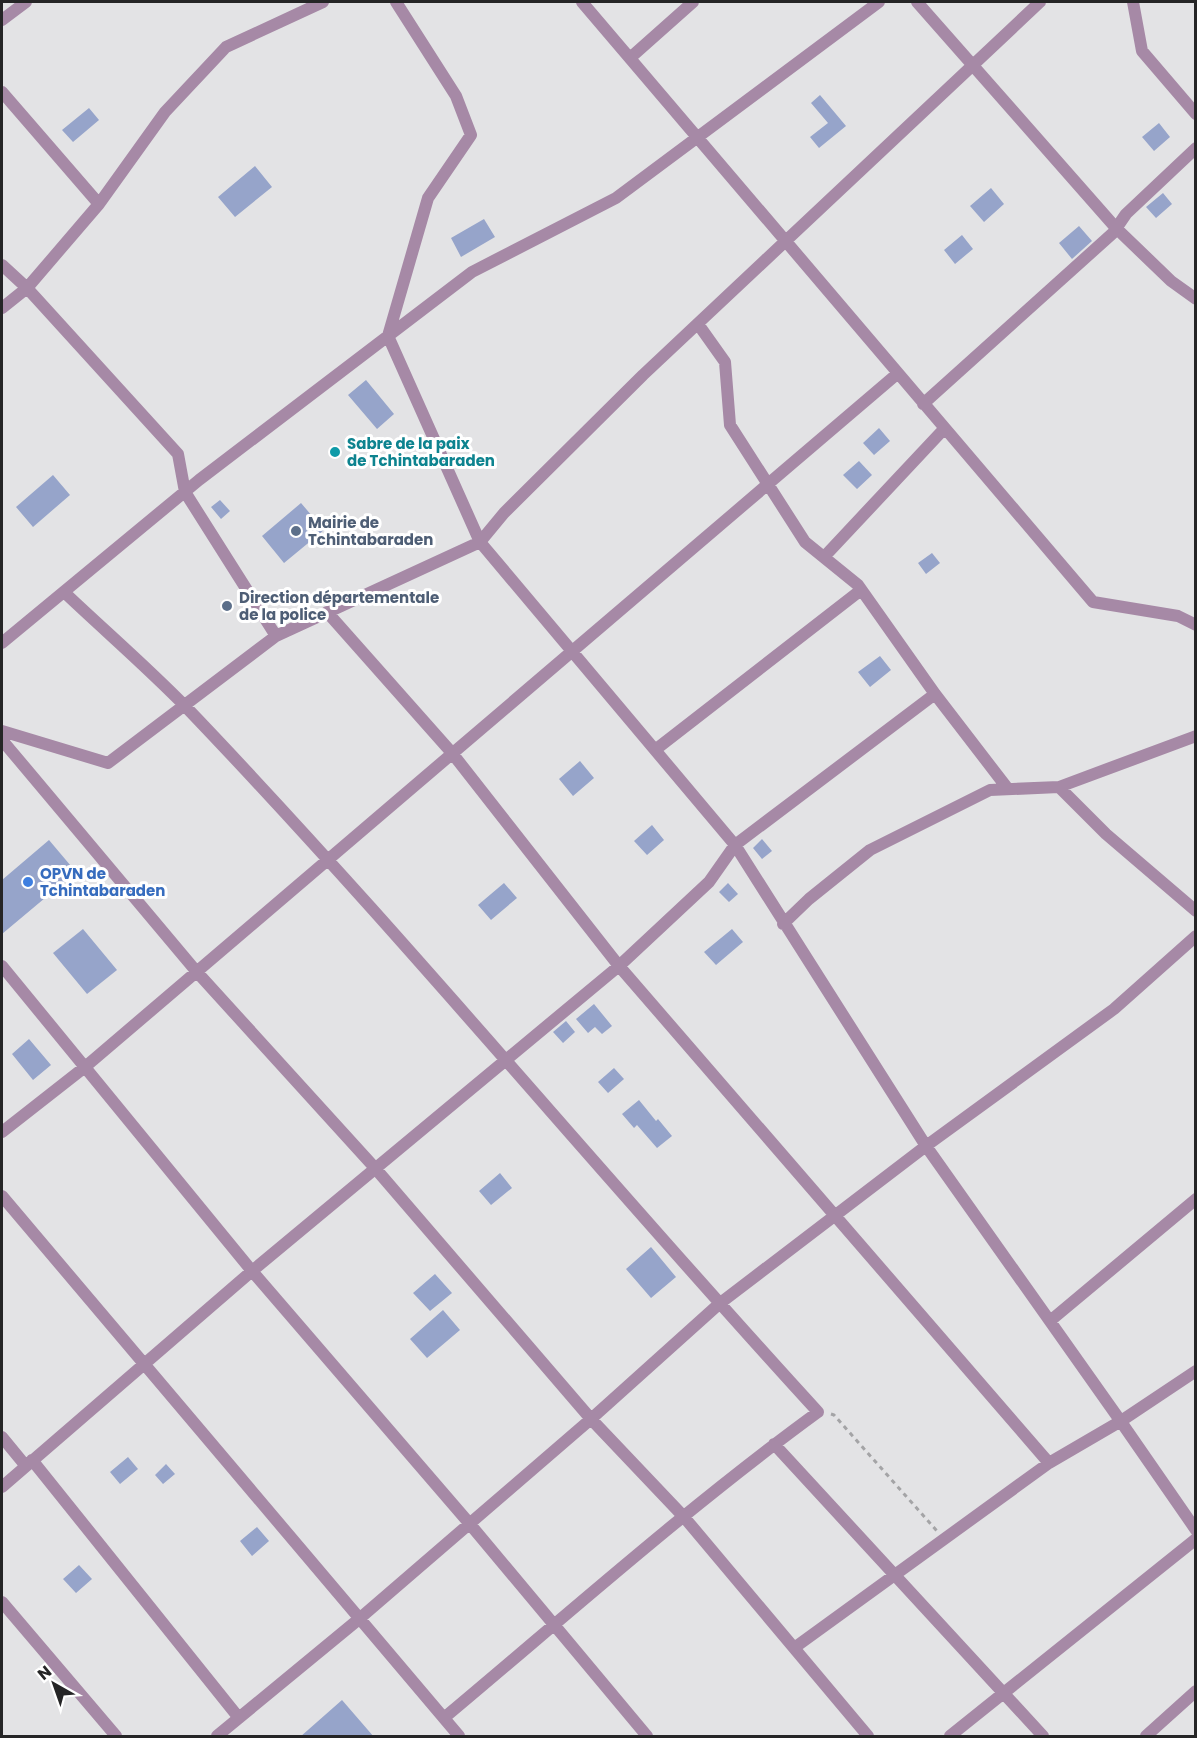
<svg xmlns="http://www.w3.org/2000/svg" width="1197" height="1738" viewBox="0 0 1197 1738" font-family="Poppins,sans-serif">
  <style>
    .building { fill: #96a4ca }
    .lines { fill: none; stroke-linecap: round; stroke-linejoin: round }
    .path { stroke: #a4a4a6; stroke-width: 3; stroke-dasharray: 4.5 4.5; stroke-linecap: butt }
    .minor { stroke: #a689a6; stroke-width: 12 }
    .culture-dot { fill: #0f9aa8; stroke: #fff; stroke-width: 2 }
    .service-dot { fill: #5c6f8a; stroke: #fff; stroke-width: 2 }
    .shop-dot { fill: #3f7fe0; stroke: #fff; stroke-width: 2 }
    .labels { text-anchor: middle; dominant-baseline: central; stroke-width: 6; stroke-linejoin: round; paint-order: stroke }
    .culture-label { font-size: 15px; font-weight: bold; fill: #0d838f; stroke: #fff; text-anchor: start }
    .service-label { font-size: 15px; font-weight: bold; fill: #4e5e75; stroke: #fff; text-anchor: start }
    .shop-label { font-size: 15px; font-weight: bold; fill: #366cbe; stroke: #fff; text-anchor: start }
  </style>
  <rect width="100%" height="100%" fill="#e3e3e5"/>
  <path class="building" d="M820 95 846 126 819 148 810 137 828 123 811 103Z
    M89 108 99 120 73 142 62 130Z
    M1159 123 1170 137 1154 151 1142 137Z
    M255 166 272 187 235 217 218 197Z
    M991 188 1004 204 984 222 970 206Z
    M1163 193 1172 204 1156 218 1146 207Z
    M484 219 495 237 461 257 451 238Z
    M1079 226 1092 241 1072 259 1059 243Z
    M962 235 973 249 955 264 944 250Z
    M366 380 394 414 377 429 348 395Z
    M879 428 890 441 874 455 863 443Z
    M859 461 872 475 857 489 843 475Z
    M53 475 70 495 33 527 16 507Z
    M220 500 230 511 221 519 211 507Z
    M301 503 324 530 284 563 262 536Z
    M932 553 940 563 926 574 918 563Z
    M880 656 891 670 870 687 858 672Z
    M580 761 594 778 573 796 559 779Z
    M652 825 664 840 647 855 634 841Z
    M762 839 772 851 762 859 753 848Z
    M49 840 76 872 2 934V880Z
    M504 883 517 898 491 920 478 905Z
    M728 883 738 894 729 902 719 892Z
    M83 929 117 970 87 994 53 953Z
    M732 929 743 942 716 965 704 952Z
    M594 1004 612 1026 602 1034 595 1027 588 1033 576 1019Z
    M566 1021 575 1032 563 1043 553 1032Z
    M29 1039 51 1065 33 1080 12 1054Z
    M614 1068 624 1079 608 1093 598 1082Z
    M639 1100 656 1121 658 1119 672 1136 657 1148 637 1125 634 1128 622 1114Z
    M500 1173 512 1188 491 1205 479 1191Z
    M651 1247 676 1277 651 1298 626 1269Z
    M435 1274 452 1293 430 1311 413 1293Z
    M443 1310 460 1330 427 1358 410 1339Z
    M128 1457 138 1469 120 1484 110 1472Z
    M166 1464 175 1474 163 1484 155 1475Z
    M257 1527 269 1541 252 1556 240 1541Z
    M79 1565 92 1579 76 1593 63 1579Z
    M342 1700 374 1737H300Z"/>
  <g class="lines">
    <path class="path" d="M831 1414 834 1415 937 1531"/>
    <path class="minor" d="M396 2 456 96 471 135 428 198 388 336 480 542 735 845 926 1146 1117 1416 1196 1530
      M582 2 1093 602 1178 616 1196 625
      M917 2 1116 228 1171 281 1196 299
      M1133 2 1142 51 1196 114
      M2 20 26 2
      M630 58 693 2
      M2 92 99 204
      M2 265 27 288 178 454 185 492 276 636
      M2 308 27 288 99 204 165 112 226 47 323 2
      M698 324 725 362 730 425 805 542 858 585 935 694 1008 789
      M923 404 1113 233 1126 214 1196 148
      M824 557 944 429
      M64 592C104 630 147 667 186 707 404 935 605 1180 818 1412 688 1507 567 1615 444 1718
      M327 612 452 753 619 966 1049 1463
      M2 643 199 480 472 272 616 198 879 2
      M2 731 108 763 276 636 480 542 504 513 643 375 1040 2
      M2 740 196 971 375 1168 591 1419 684 1517 868 1736
      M655 750 861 590
      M1059 787 1106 834 1196 911
      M783 924 809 899 870 850 990 790 1059 787 1196 736
      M2 966 252 1271 469 1523 647 1736
      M2 1132 85 1067 897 374
      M2 1196 459 1736
      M1050 1321 1196 1199
      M2 1437 25 1465
      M774 1444 1043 1736
      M32 1460 239 1718
      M2 1487 252 1271 619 966 709 882 735 845 935 694
      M2 1602 116 1736
      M794 1648 1049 1463 1121 1421 1196 1371
      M217 1736 359 1619 591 1419 719 1304 926 1146 1114 1009 1196 936
      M950 1736 1196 1539
      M1146 1736 1196 1691"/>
  </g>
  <circle class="culture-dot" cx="335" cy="452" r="6"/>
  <g class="service-dot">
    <circle cx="296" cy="531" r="6"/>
    <circle cx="227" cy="606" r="6"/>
  </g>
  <circle class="shop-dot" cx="28" cy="882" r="6"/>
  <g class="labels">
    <g class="culture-label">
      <text x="347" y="443">Sabre de la paix<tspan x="347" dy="17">de Tchintabaraden</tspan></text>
    </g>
    <g class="service-label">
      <text x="308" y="522">Mairie de<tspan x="308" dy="17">Tchintabaraden</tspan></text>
      <text x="239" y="597">Direction départementale<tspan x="239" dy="17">de la police</tspan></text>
    </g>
    <g class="shop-label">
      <text x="40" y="873">OPVN de<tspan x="40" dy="17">Tchintabaraden</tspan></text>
    </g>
  </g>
  <rect width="1197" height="1738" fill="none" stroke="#252526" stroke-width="6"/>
  <g transform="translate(54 1684) rotate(320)" stroke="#ffffff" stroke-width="4.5" paint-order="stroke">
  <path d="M0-4.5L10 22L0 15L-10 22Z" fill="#252526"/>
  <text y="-9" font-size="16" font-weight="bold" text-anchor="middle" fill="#252526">N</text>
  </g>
</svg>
